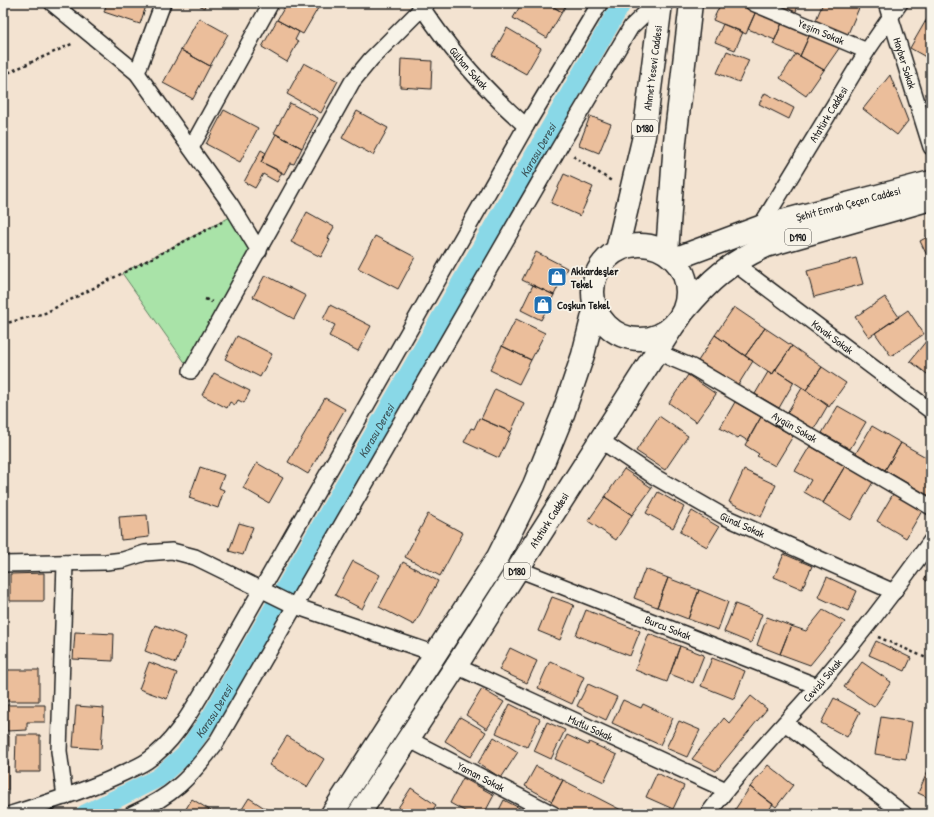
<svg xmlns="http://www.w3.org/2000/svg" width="934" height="817" viewBox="0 0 934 817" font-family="'Patrick Hand',sans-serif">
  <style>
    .green { fill: #a9e3a8; stroke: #628062 }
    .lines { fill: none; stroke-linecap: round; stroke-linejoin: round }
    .canal { stroke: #89d8e7; stroke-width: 19 }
    .building { fill: #ebbe9b; stroke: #1c1c1c }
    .street-casing { stroke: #1c1c1c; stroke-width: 18 }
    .highway-casing { stroke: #1c1c1c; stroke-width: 25 }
    .path { stroke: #1c1c1c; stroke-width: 2.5; stroke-dasharray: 3 3; stroke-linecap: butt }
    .street { stroke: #f7f3e8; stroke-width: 15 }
    .highway { stroke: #f7f3e8; stroke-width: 22 }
    .labels { text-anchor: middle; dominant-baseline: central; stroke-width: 3.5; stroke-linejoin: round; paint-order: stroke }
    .shield { fill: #f7f3e8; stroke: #5e5c59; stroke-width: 1 }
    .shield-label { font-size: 10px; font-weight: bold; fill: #1c1c1c }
    .street-label { font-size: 11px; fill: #1c1c1c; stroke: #f7f3e8 }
    .poi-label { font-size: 11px; font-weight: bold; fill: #1c1c1c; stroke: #f7f3e8; text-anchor: start }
    .water-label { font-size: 12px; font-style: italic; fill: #3d5459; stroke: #f7f3e8 }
  </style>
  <rect width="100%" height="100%" fill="#f3e3d1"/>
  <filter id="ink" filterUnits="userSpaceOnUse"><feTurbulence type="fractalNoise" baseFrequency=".025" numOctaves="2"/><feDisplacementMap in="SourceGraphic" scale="8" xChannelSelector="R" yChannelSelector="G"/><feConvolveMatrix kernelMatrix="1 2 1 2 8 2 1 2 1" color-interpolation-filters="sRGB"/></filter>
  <g filter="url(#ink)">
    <path class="green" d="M236 214 259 251 191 371 122 273Z"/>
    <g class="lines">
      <path class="canal" id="s1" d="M85 814 158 778 185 754 212 715 622 3"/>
    </g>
    <path class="building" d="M107 3H147L140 24 104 12Z
      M195 3H206L204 8Z
      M287 3H321L303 34 277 20Z
      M522 3H547L562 12 547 38 513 18Z
      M547 3H567L562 12Z
      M721 3H737L756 11 746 34 713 20Z
      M770 3H799L795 14Z
      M823 3H847L859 8 847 36 815 22Z
      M756 11 782 23 775 40 748 29Z
      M931 13V26L925 22Z
      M199 18 228 34 210 66 181 50Z
      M277 20 299 32 295 40 298 42 287 62 262 47Z
      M925 22 931 26V60L910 48Z
      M782 23 810 34 800 56 773 44Z
      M723 24 743 32 735 50 715 42Z
      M507 28 541 48 526 74 492 55Z
      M810 34 840 47 824 70 800 56Z
      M181 50 210 66 193 99 163 83Z
      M727 51 749 60 739 82 717 73Z
      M796 54 824 70 806 96 780 78Z
      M401 59 432 61 431 89 400 87Z
      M304 63 338 81 321 113 287 94Z
      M890 75 908 121 897 135 863 109Z
      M765 93 794 108 789 119 759 104Z
      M290 103 318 118 302 148 274 133Z
      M224 110 258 128 240 162 206 144Z
      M357 111 388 128 373 155 342 138Z
      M590 116 611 124 599 153 579 145Z
      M276 134 302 148 294 164 290 163 284 174 261 162Z
      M261 150 266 153 261 162 282 172 277 182 263 174 255 188 244 182Z
      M564 174 593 187 580 216 551 203Z
      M307 212 334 227 328 238 330 240 321 257 291 242Z
      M931 235V264L920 241Z
      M375 236 415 257 398 289 358 268Z
      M536 252 567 268 554 295 522 280Z
      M856 258 863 284 814 297 807 271Z
      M265 275 306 296 294 319 253 297Z
      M533 285 554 295 541 320 521 310Z
      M885 297 899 317 869 337 855 317Z
      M330 305 371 326 358 351 329 336 335 325 323 319Z
      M734 307 765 328 745 356 715 335Z
      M908 310 924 334 891 356 875 333Z
      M516 319 545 333 531 360 502 346Z
      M765 328 792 346 772 375 745 356Z
      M715 335 753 361 738 385 698 361Z
      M931 335V377L910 361Z
      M237 336 272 354 260 377 225 359Z
      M502 346 531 360 519 384 490 370Z
      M792 346 822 367 806 390 775 370Z
      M822 367 846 383 829 407 806 390Z
      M775 370 794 382 779 408 755 394 768 372 772 375Z
      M214 373 250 391 244 403 238 400 235 405 230 402 227 408 202 395Z
      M688 375 716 394 696 422 669 403Z
      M802 388 828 405 814 429 787 413Z
      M495 389 524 403 511 432 481 419Z
      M325 398 345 409 308 474 288 462Z
      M735 402 761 417 748 441 740 436 738 438 720 428Z
      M838 406 866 422 850 449 822 433Z
      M659 416 688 436 665 470 636 451Z
      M761 417 793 436 775 466 757 456 759 454 745 445Z
      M479 418 511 432 499 458 464 442 471 428 474 429Z
      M872 426 901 443 885 470 856 453Z
      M901 443 931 460V497L885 470Z
      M810 446 845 466 823 503 804 492 811 480 795 471Z
      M257 463 283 478 269 503 243 488Z
      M845 466 873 482 851 520 823 503Z
      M200 467 224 475 219 488 224 490 218 508 189 498Z
      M624 469 652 488 632 515 605 497Z
      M744 470 776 485 761 517 729 502Z
      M658 492 684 507 673 528 646 513Z
      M893 494 922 511 906 538 877 521Z
      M605 497 632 515 616 540 588 521Z
      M692 511 719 527 707 547 680 532Z
      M428 514 463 533 440 576 405 557Z
      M147 515 149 537 121 540 119 517Z
      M239 523 253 527 243 555 229 551Z
      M784 554 812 566 802 589 774 577Z
      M353 561 380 575 362 609 335 595Z
      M403 562 438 581 414 625 379 607Z
      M645 569 668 578 657 607 634 598Z
      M931 570V584L924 579Z
      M44 573V601H10V574Z
      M827 577 857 591 848 611 818 597Z
      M668 578 699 590 688 619 657 607Z
      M699 590 728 602 718 630 688 619Z
      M552 597 574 605 560 640 538 631Z
      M735 604 762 614 751 643 724 632Z
      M586 610 640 631 630 656 576 635Z
      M823 610 845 622 810 665 780 654 791 626 806 631Z
      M767 617 791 626 780 654 757 645Z
      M155 625 186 637 176 663 145 651Z
      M75 632 114 634 113 661 73 659Z
      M649 634 680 646 667 682 635 670Z
      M876 641 911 658 905 671 869 655Z
      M680 646 704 655 693 683 670 674Z
      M510 648 537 661 527 683 499 670Z
      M712 658 745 671 734 699 701 686Z
      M550 661 584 677 572 704 538 688Z
      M149 662 177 673 167 699 139 689Z
      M862 662 891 682 874 707 844 687Z
      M3 666H5V697H3Z
      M5 670H39V701H5Z
      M588 684 617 697 606 720 577 706Z
      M482 689 504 702 487 729 466 715Z
      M751 696 767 709 716 771 692 759 724 718 729 723Z
      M834 698 860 712 847 737 821 723Z
      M623 700 641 708 643 704 673 718 660 745 612 723Z
      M510 704 540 719 527 747 496 733Z
      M7 705H45V722H27V730L7 731Z
      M76 706 104 708 101 749 73 747Z
      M460 717 486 732 471 757 445 741Z
      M881 717 912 722 906 759 875 754Z
      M679 721 700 730 687 757 666 748Z
      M547 722 565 730 551 759 534 751Z
      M16 735H40V772H15Z
      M567 735 588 745 589 742 617 755 604 782 555 759Z
      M3 736H9V751H3Z
      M287 736 324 759 307 787 269 765Z
      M494 737 518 752 501 778 478 763Z
      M3 762H8V790H3Z
      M768 765 793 785 776 807 750 787Z
      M536 766 563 780 552 801 525 786Z
      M930 766 931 767V799L918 793Z
      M657 773 684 786 673 809 646 797Z
      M463 778 494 795 484 814H470L450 803Z
      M563 780 625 812 624 814H569L550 804Z
      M750 787 773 804 766 814H732Z
      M411 788 436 805 430 814H394Z
      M249 798 274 814H239Z
      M192 799 216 814H187L184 812Z
      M504 800 531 814H497Z"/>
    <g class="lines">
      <g class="street-casing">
        <g id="street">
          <path d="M52 3 137 73 231 205 259 251"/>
          <path id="s2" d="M419 3C449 49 485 90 526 126"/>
          <path id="s3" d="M753 3 867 51"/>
          <path id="s4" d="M886 3 931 147"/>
          <path d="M137 73 163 3"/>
          <path d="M191 148 271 3"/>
          <path id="s5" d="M760 227 867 51 900 3"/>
          <path id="s6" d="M734 263 931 411"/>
          <path id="s7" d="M657 352 692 367 931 507"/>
          <path d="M191 371 352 82 371 59 427 3"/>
          <path id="s8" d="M600 440 655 477 725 517 894 592"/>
          <path d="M65 563 59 751 65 797"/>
          <path d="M3 564 106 562 123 560 145 553 172 551 195 557 295 606 436 654"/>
          <path id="s9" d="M518 569 817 686"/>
          <path id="s10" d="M456 666 726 790"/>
          <path d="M785 723 904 814"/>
          <path id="s11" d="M408 739 553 814"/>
          <path d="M11 814C47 803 82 792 117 776 127 771 138 767 147 761 174 743 192 710 208 683L526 126 600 3"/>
          <path d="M132 814C173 796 190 778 216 743L559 148 631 27 656 3"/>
          <path id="s12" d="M708 814C741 769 780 729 817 687 857 640 895 591 931 541"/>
        </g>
      </g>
      <g class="highway-casing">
        <g id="highway">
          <circle cx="640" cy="292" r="47"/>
          <path id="s13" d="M617 250 644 136 661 3"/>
          <path d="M667 253 675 141 691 3"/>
          <path id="s14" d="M674 259 760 227 931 182"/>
          <path d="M684 311C710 280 729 263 766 246L931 199"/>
          <path d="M332 814 498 557 534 485 563 414 583 355 595 307"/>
          <path id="s15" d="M359 814 456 666 673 326"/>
        </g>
      </g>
      <path class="path" d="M3 75 74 43
        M573 156 613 182
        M205 299 212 302
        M3 324 45 313 222 222
        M878 637 931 660"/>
      <use href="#street" class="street"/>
      <use href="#highway" class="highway"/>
    </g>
  </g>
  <defs>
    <g id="shop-square" transform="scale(1)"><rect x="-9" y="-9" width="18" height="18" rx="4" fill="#1f6fb2" stroke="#f7f3e8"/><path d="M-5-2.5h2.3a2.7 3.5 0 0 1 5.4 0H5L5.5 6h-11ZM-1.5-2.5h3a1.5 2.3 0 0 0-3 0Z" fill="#fff"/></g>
  </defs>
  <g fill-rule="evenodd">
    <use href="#shop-square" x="557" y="277"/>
    <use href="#shop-square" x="543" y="305"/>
  </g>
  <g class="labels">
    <g class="shield">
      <rect x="632" y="120" width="26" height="16" rx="3"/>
      <rect x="785" y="229" width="26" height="16" rx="3"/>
      <rect x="504" y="563" width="26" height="16" rx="3"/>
    </g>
    <g class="shield-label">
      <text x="645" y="128">D180</text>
      <text x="798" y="237">D190</text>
      <text x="517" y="571">D180</text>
    </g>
    <g class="street-label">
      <text stroke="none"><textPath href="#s3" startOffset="74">Yeşim Sokak</textPath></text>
      <text stroke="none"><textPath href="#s4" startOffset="63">Hayber Sokak</textPath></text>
      <text stroke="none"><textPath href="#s2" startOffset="82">Gülhan Sokak</textPath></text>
      <text stroke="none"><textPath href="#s13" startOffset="186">Ahmet Yesevi Caddesi</textPath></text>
      <text stroke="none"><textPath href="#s5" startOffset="132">Atatürk Caddesi</textPath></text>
      <text stroke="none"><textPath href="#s14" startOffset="183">Şehit Emrah Çeçen Caddesi</textPath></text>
      <text stroke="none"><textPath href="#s6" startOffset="123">Kavak Sokak</textPath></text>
      <text stroke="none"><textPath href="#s7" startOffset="157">Aygün Sokak</textPath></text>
      <text stroke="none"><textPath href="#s15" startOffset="350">Atatürk Caddesi</textPath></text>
      <text stroke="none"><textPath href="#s8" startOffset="166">Günal Sokak</textPath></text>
      <text stroke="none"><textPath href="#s9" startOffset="161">Burcu Sokak</textPath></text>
      <text stroke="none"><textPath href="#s12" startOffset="176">Cevizli Sokak</textPath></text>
      <text stroke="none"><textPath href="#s10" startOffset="148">Mutlu Sokak</textPath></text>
      <text stroke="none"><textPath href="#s11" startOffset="82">Yaman Sokak</textPath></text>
    </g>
    <g class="poi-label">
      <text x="571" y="271">Akkardeşler<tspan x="571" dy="13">Tekel</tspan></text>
      <text x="557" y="305">Coşkun Tekel</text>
    </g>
    <g class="water-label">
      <text stroke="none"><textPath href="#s1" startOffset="817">Karasu Deresi</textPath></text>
      <text stroke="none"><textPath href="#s1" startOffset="493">Karasu Deresi</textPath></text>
      <text stroke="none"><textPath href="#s1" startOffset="169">Karasu Deresi</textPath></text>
    </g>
  </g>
  <rect width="934" height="817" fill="none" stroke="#f7f3e8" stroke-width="16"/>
  <rect x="8" y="8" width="918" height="801" fill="none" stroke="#1c1c1c" stroke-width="1.5" filter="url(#ink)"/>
</svg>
